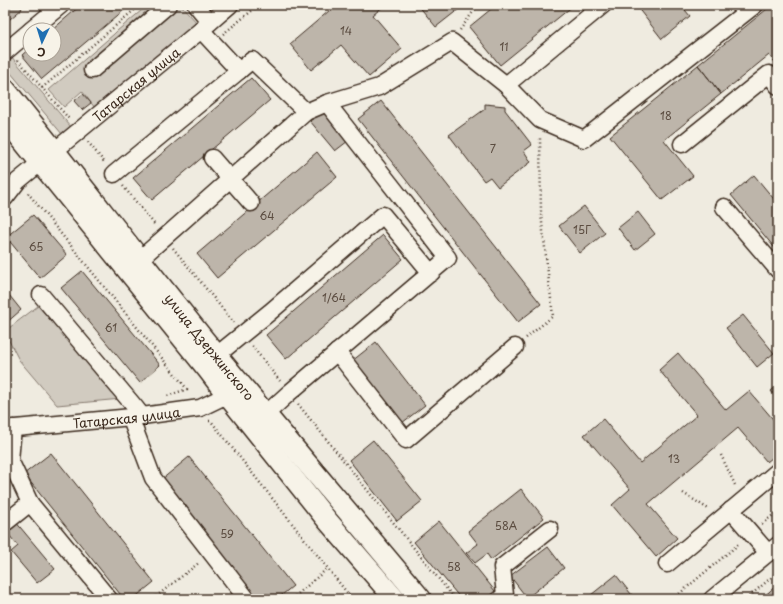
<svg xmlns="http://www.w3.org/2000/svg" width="783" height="604" viewBox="0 0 783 604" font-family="'Playpen Sans',sans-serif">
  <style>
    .green { fill: #d1cbc0; stroke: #867a6f }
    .building { fill: #bdb5aa; stroke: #3b2a1e }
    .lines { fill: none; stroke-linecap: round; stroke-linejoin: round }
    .minor-casing { stroke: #3b2a1e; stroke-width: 19 }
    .major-casing { stroke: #3b2a1e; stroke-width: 23 }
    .path { stroke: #3b2a1e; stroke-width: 2.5; stroke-dasharray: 1 3; stroke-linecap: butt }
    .minor { stroke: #f7f3e8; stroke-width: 16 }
    .major { stroke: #f7f3e8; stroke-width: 20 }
    .labels { text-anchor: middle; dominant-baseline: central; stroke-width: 4; stroke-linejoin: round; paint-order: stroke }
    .number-label { font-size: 11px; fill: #5c4d41 }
    .street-label { font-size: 13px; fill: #3b2a1e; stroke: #f7f3e8 }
  </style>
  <rect width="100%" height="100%" fill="#efebe0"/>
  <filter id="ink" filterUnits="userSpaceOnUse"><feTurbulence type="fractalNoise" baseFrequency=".025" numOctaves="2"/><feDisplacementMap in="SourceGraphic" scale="8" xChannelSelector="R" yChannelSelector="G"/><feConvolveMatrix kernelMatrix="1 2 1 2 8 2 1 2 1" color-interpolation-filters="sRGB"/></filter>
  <g filter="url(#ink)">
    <path class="green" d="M148 5H181L197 23 95 108 82 91 64 107 49 90 114 34 117 31Z
      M5 49 71 127 62 134 5 66Z
      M38 306 121 399 57 405 19 360 5 333V331Z"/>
    <path class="building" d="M5 5H19L22 9 5 23Z
      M81 5H130L42 79 22 55 30 48V54H54V30H52Z
      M336 5H385L373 15 402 49 369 77 341 45 311 70 290 44Z
      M418 5H464L436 27Z
      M496 5H574L500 65 469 27Z
      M640 5H681L690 16 662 39 637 7Z
      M772 5H778V66L769 55 721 94 698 65Z
      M698 65 721 94 664 140 693 176 662 200 610 136Z
      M251 78 270 100 152 200 133 178Z
      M83 94 91 103 82 110 74 101Z
      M381 101 541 304 518 322 358 119Z
      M485 104 505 106V110L532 145 524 151 531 162 498 187 490 177 484 181 449 135 485 109Z
      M322 111 348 141 335 151 310 121Z
      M317 152 337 177 217 278 197 254Z
      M754 175 778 204V252L731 195Z
      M584 206 605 233 580 253 559 226Z
      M638 212 655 234 635 250 618 228Z
      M33 215 67 255 40 278 6 237Z
      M383 235 403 259 286 359 266 335Z
      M82 271 160 365 140 383 61 288Z
      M5 290 21 310 5 324Z
      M743 315 774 353 757 367 726 328Z
      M376 342 425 405 402 423 352 361Z
      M678 353 726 410 749 391 778 425V453L767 462 738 428 648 504 677 538 656 557 612 505 630 489 584 435 603 419 640 463 697 415 659 370Z
      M778 385V400L771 391Z
      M373 440 422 501 397 521 349 460Z
      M51 453 154 582 133 599H124L24 474Z
      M189 457 293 586 277 599H258L161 480Z
      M521 489 544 518 491 560 487 554 475 563 466 553 478 544 468 531Z
      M15 521 55 569 37 583 11 552 18 546 5 530Z
      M439 521 495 591 485 599H461L414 542Z
      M548 547 564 568 527 598 510 576Z
      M616 575 635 599H594L591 595Z
      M778 584V599H761Z"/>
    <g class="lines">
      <g class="minor-casing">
        <g id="minor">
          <path d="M196 5 210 22"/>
          <path d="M31 30 61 5"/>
          <path d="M201 30 239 71 252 60 306 112"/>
          <path d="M5 52 30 31"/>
          <path d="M92 70 168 5"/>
          <path d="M506 85 603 5"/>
          <path d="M682 144 769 74 778 86"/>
          <path d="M212 158 251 203"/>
          <path d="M114 174 239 71"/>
          <path id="s1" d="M5 198 18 181 201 30 230 5"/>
          <path d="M724 207 778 270"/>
          <path d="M140 259 306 112 327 103 379 87 452 42 506 85 540 120 584 139 755 5"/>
          <path d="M41 295 135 407 142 416"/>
          <path d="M337 352 406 440 515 347"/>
          <path d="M217 355 270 312 383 215 431 273"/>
          <path d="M266 414 289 393 448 258 327 103"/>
          <path d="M130 417 153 478 247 599"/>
          <path id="s2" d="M5 429 142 416 200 408 227 395 237 389"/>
          <path d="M30 503 109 599"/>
          <path d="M731 510 768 553"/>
          <path d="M5 523 30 503 10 460 13 428"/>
          <path d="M667 564 778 471"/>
          <path d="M500 599 505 595 502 567 550 529"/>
          <path d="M712 599 778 545"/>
        </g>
      </g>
      <g class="major-casing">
        <g id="major">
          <path id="s3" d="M5 89C76 176 144 266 215 353 283 436 353 517 421 599"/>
          <path d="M5 119 208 370 227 395 327 520 395 599"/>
        </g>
      </g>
      <path class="path" d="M460 30 478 5
        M223 34 259 5
        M18 60 70 120
        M42 88 140 5
        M88 142 105 163
        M123 186 155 225
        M28 193 187 389 167 396
        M173 248 234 323
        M526 338 553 316 541 214 540 137
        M252 346 280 381
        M298 404 455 599
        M209 421H211L352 599
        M721 455 736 487
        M683 493 710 510
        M762 524 778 511
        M153 599 200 562
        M292 599 328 568
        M673 599 740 543
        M746 599 778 572"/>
      <use href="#minor" class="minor"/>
      <use href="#major" class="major"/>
    </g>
  </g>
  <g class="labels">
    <g class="number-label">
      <text x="346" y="30">14</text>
      <text x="504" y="46">11</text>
      <text x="666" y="115">18</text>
      <text x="493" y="148">7</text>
      <text x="267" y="215">64</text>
      <text x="582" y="229">15Г</text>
      <text x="36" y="246">65</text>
      <text x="334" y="297">1/64</text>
      <text x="111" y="327">61</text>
      <text x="674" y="458">13</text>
      <text x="506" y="525">58А</text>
      <text x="227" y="533">59</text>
      <text x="454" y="566">58</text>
    </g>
    <g class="street-label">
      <text stroke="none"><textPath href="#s1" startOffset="174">Татарская улица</textPath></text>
      <text stroke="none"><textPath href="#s3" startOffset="329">улица Дзержинского</textPath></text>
      <text stroke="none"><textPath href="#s2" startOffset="122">Татарская улица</textPath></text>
    </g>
  </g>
  <rect width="783" height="604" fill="none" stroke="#f7f3e8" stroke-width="20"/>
  <rect x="10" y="10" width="763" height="584" fill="none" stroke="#3b2a1e" stroke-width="1.5" filter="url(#ink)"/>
  <g transform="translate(42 42) rotate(184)"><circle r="19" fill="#f7f3e8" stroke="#aca397"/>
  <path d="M0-3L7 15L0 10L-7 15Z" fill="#1f6fb2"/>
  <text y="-6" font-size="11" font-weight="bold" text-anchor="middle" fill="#3b2a1e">С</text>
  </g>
</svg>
